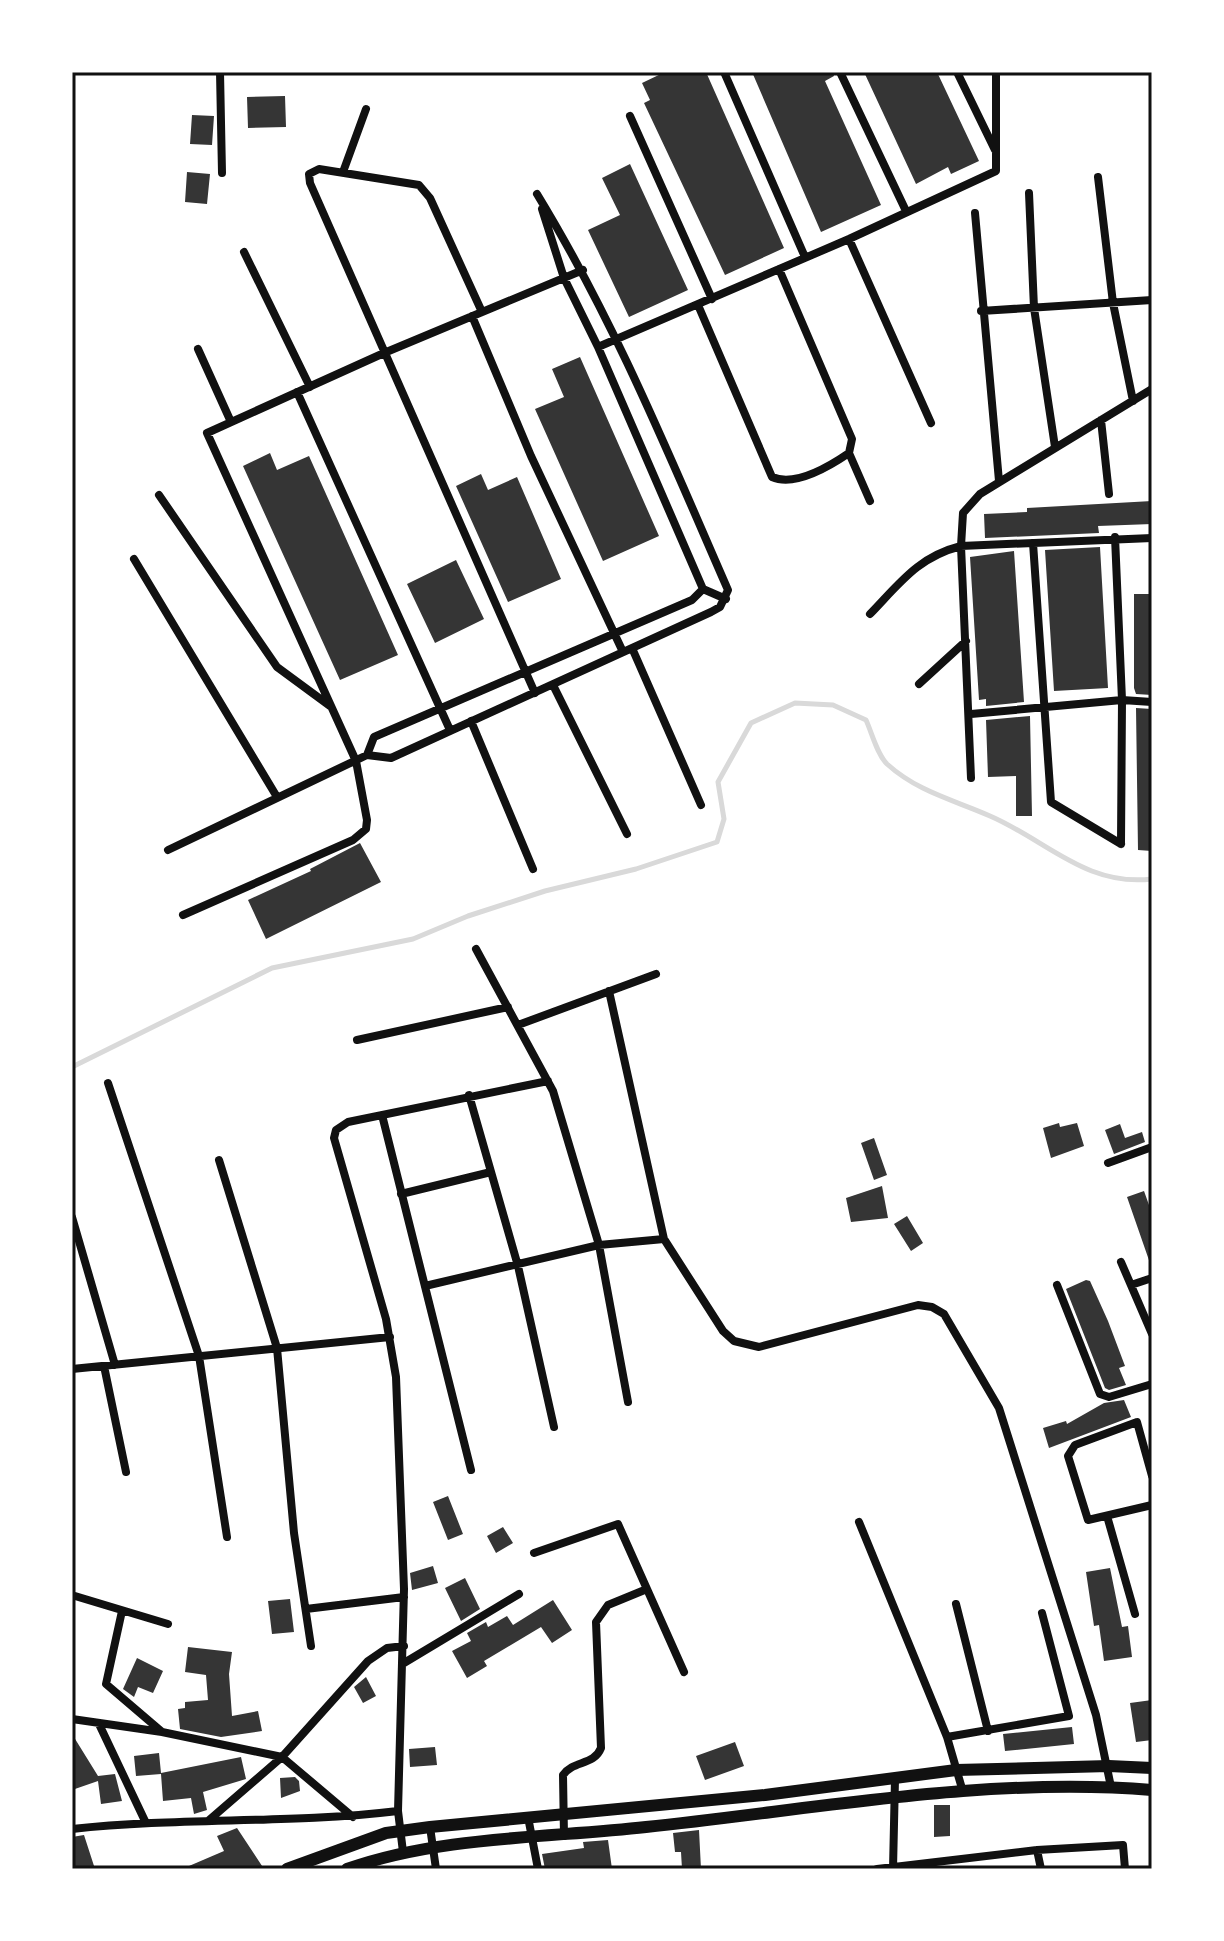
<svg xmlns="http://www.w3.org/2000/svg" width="1224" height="1941" viewBox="0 0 1224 1941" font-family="Commissioner,sans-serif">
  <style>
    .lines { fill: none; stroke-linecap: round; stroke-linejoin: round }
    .stream { stroke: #d9d9d9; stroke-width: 5 }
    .building { fill: #353535 }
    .minor { stroke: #111; stroke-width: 8 }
    .tertiary { stroke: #111; stroke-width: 12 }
    .neatline { fill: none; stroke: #111; stroke-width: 3 }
  </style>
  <rect width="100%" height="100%" fill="#fff"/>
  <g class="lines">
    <path class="stream" d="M72 1067 272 968 413 939 468 916 545 891 636 869 717 842 724 819 718 782 751 723 795 703 833 705 866 720C872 733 877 754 887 764 918 792 954 800 990 816 1046 840 1086 887 1152 879"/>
  </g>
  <path class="building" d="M665 72H706L784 248 725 275 644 103 650 100 642 83Z
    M752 72H833L834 76 825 81 881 205 821 232Z
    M864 72H937L979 161 951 174 948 167 916 184Z
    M285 96 286 127 248 128 247 97Z
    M192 115 214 116 212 145 190 144Z
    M630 164 688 290 629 317 588 230 620 215 602 178Z
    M187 172 210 174 207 204 185 202Z
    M580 357 659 536 603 561 535 409 564 397 552 369Z
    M270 453 277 470 309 456 398 655 340 680 243 466Z
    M481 474 488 490 517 477 561 579 508 602 456 486Z
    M1152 501V524L1098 526 1099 533 985 538 984 514 1027 512V508Z
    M1100 547 1108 688 1054 691 1045 550Z
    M1014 551 1024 702 986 706V699L979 700 970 557Z
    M456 560 484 619 435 643 407 584Z
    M1134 594H1152V695L1136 694 1134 688Z
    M1136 708 1152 709V851L1138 850Z
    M1030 716 1032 816H1016V776L988 777 986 720Z
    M360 843 381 882 266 939 248 900 311 871 310 869Z
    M1059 1123 1060 1127 1077 1123 1084 1146 1051 1158 1043 1128Z
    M1120 1124 1125 1138 1142 1132 1145 1142 1114 1154 1105 1130Z
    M874 1138 887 1175 874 1180 861 1143Z
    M882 1186 888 1218 851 1222 846 1198Z
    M1144 1191 1149 1205 1152 1204 1151 1266 1127 1197Z
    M907 1216 923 1243 911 1251 894 1224Z
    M1086 1280 1090 1281 1108 1321 1125 1366 1119 1368 1126 1385 1109 1390 1105 1388 1066 1289Z
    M1124 1400 1131 1417 1049 1448 1043 1428 1066 1421 1067 1424 1104 1403Z
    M448 1496 463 1534 448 1540 433 1502Z
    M503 1527 513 1543 496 1553 487 1536Z
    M433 1566 438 1583 412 1590 410 1573Z
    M1110 1568 1122 1627 1128 1626 1132 1657 1104 1661 1099 1625 1094 1626 1086 1572Z
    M465 1578 480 1609 461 1621 445 1588Z
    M290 1599 294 1632 272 1634 268 1601Z
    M553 1600 572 1630 552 1643 541 1627 484 1661 487 1666 467 1678 452 1651 471 1641 467 1633 486 1622 488 1627 507 1616 513 1625Z
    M188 1647 232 1652 229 1674 232 1716 258 1711 262 1731 221 1737 180 1729 178 1709 185 1708V1702L208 1700 206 1675 185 1672Z
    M137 1658 163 1671 153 1693 138 1687 134 1697 123 1689Z
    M366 1677 376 1696 363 1703 354 1687Z
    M1152 1700V1740L1136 1742 1130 1703Z
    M1072 1727 1074 1744 1005 1751 1003 1734Z
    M72 1734 98 1776 115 1774 122 1801 101 1804 98 1781 72 1790Z
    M735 1742 744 1766 705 1780 696 1756Z
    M435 1747 437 1765 410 1767 409 1749Z
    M159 1753 161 1773 241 1757 246 1779 203 1792 207 1810 194 1814 191 1798 163 1801 161 1774 136 1776 134 1756Z
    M295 1777 299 1781 300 1791 281 1798 280 1778Z
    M934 1805H950V1836L934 1837Z
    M237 1828 264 1869H182L224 1851 217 1836Z
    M699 1830 701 1869H682L681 1852H675L673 1833Z
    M84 1835 95 1869H75L72 1864V1837Z
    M608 1840 612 1869H545L542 1854 584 1848 583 1842Z"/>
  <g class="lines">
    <path class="minor" d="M220 72 222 173
      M724 72 805 257
      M840 72 906 211
      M957 72 995 150
      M630 116 712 299
      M343 172 366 109
      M1098 177 1113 303 1133 401
      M1029 193 1034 308 1055 447
      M975 213 999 481
      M849 239 931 423
      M244 252 310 387
      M698 305 772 477C795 487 830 466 849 453L852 439 779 269
      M981 311 1152 300
      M482 312 430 198 419 185 319 169 309 174 310 183 535 693
      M472 316 531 456 623 652
      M598 347 849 239 996 171V72
      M198 349 231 422
      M297 392 450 730
      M1101 420 1109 494
      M849 453 870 501
      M159 495 277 667 330 706
      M1115 537 1122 700 1121 844
      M1033 543 1051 802 1121 844
      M134 559 277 797
      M703 589 726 599
      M870 614C900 583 918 557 961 546L1152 538
      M632 648 701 805
      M919 684 966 641
      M553 685 627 834
      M971 714 1122 700 1152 702
      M471 721 533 869
      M367 755 374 737 692 600 703 589 598 347 564 278 542 209
      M971 778 961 546 963 513 980 494 1152 389
      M168 850 367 755 391 758 711 612 720 607 728 590C669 455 614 320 537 194
      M183 915 353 840 366 829 367 820 356 761 207 433 384 353 583 270
      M476 949 553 1091 599 1245 628 1402
      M609 991 664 1239 723 1331 734 1341 759 1347 918 1305 932 1307 944 1314 999 1408 1096 1715 1111 1787
      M518 1025 656 974
      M357 1040 508 1007
      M108 1083 199 1356 227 1537
      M469 1095 518 1266 554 1427
      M382 1115 471 1470
      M219 1160 277 1348 294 1533 311 1646
      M1108 1163 1152 1147
      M401 1194 491 1172
      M72 1217 115 1365
      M1121 1262 1152 1334
      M1057 1285 1100 1394 1109 1397 1152 1384
      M1131 1285 1152 1278
      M425 1286 599 1245 664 1239
      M104 1366 126 1472
      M72 1369 390 1337
      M1152 1476 1137 1422 1075 1445 1068 1456 1088 1520 1152 1505
      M1107 1516 1135 1614
      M859 1522 947 1737 963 1792
      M534 1553 618 1524 684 1672
      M75 1596 168 1624
      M956 1604 988 1731
      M306 1609 404 1597
      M122 1611 106 1684 161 1731
      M404 1663 519 1594
      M72 1719 162 1732 282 1757 353 1817
      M99 1724 145 1821
      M947 1737 1069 1716 1042 1613
      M528 1817 538 1869
      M208 1821 282 1757 368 1661 387 1648 404 1646
      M430 1827 436 1869
      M72 1829C180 1817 290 1824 398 1811
      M564 1836 563 1775C573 1760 594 1766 601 1748L596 1622 608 1605 647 1589
      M1037 1850 1041 1869
      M403 1852 398 1811 404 1589 396 1377 386 1319 334 1138 336 1130 348 1122 548 1081
      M877 1869 1037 1850 1123 1845 1125 1869
      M893 1869 895 1779"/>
    <path class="tertiary" d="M287 1869 386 1833 430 1827 765 1795 956 1770 1109 1766 1152 1768
      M347 1869C440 1836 548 1838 646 1827 811 1810 986 1776 1152 1790"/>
  </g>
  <rect width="1224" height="1941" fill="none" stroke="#ffffff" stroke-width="148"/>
  <rect x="74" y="74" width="1076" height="1793" class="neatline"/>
</svg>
